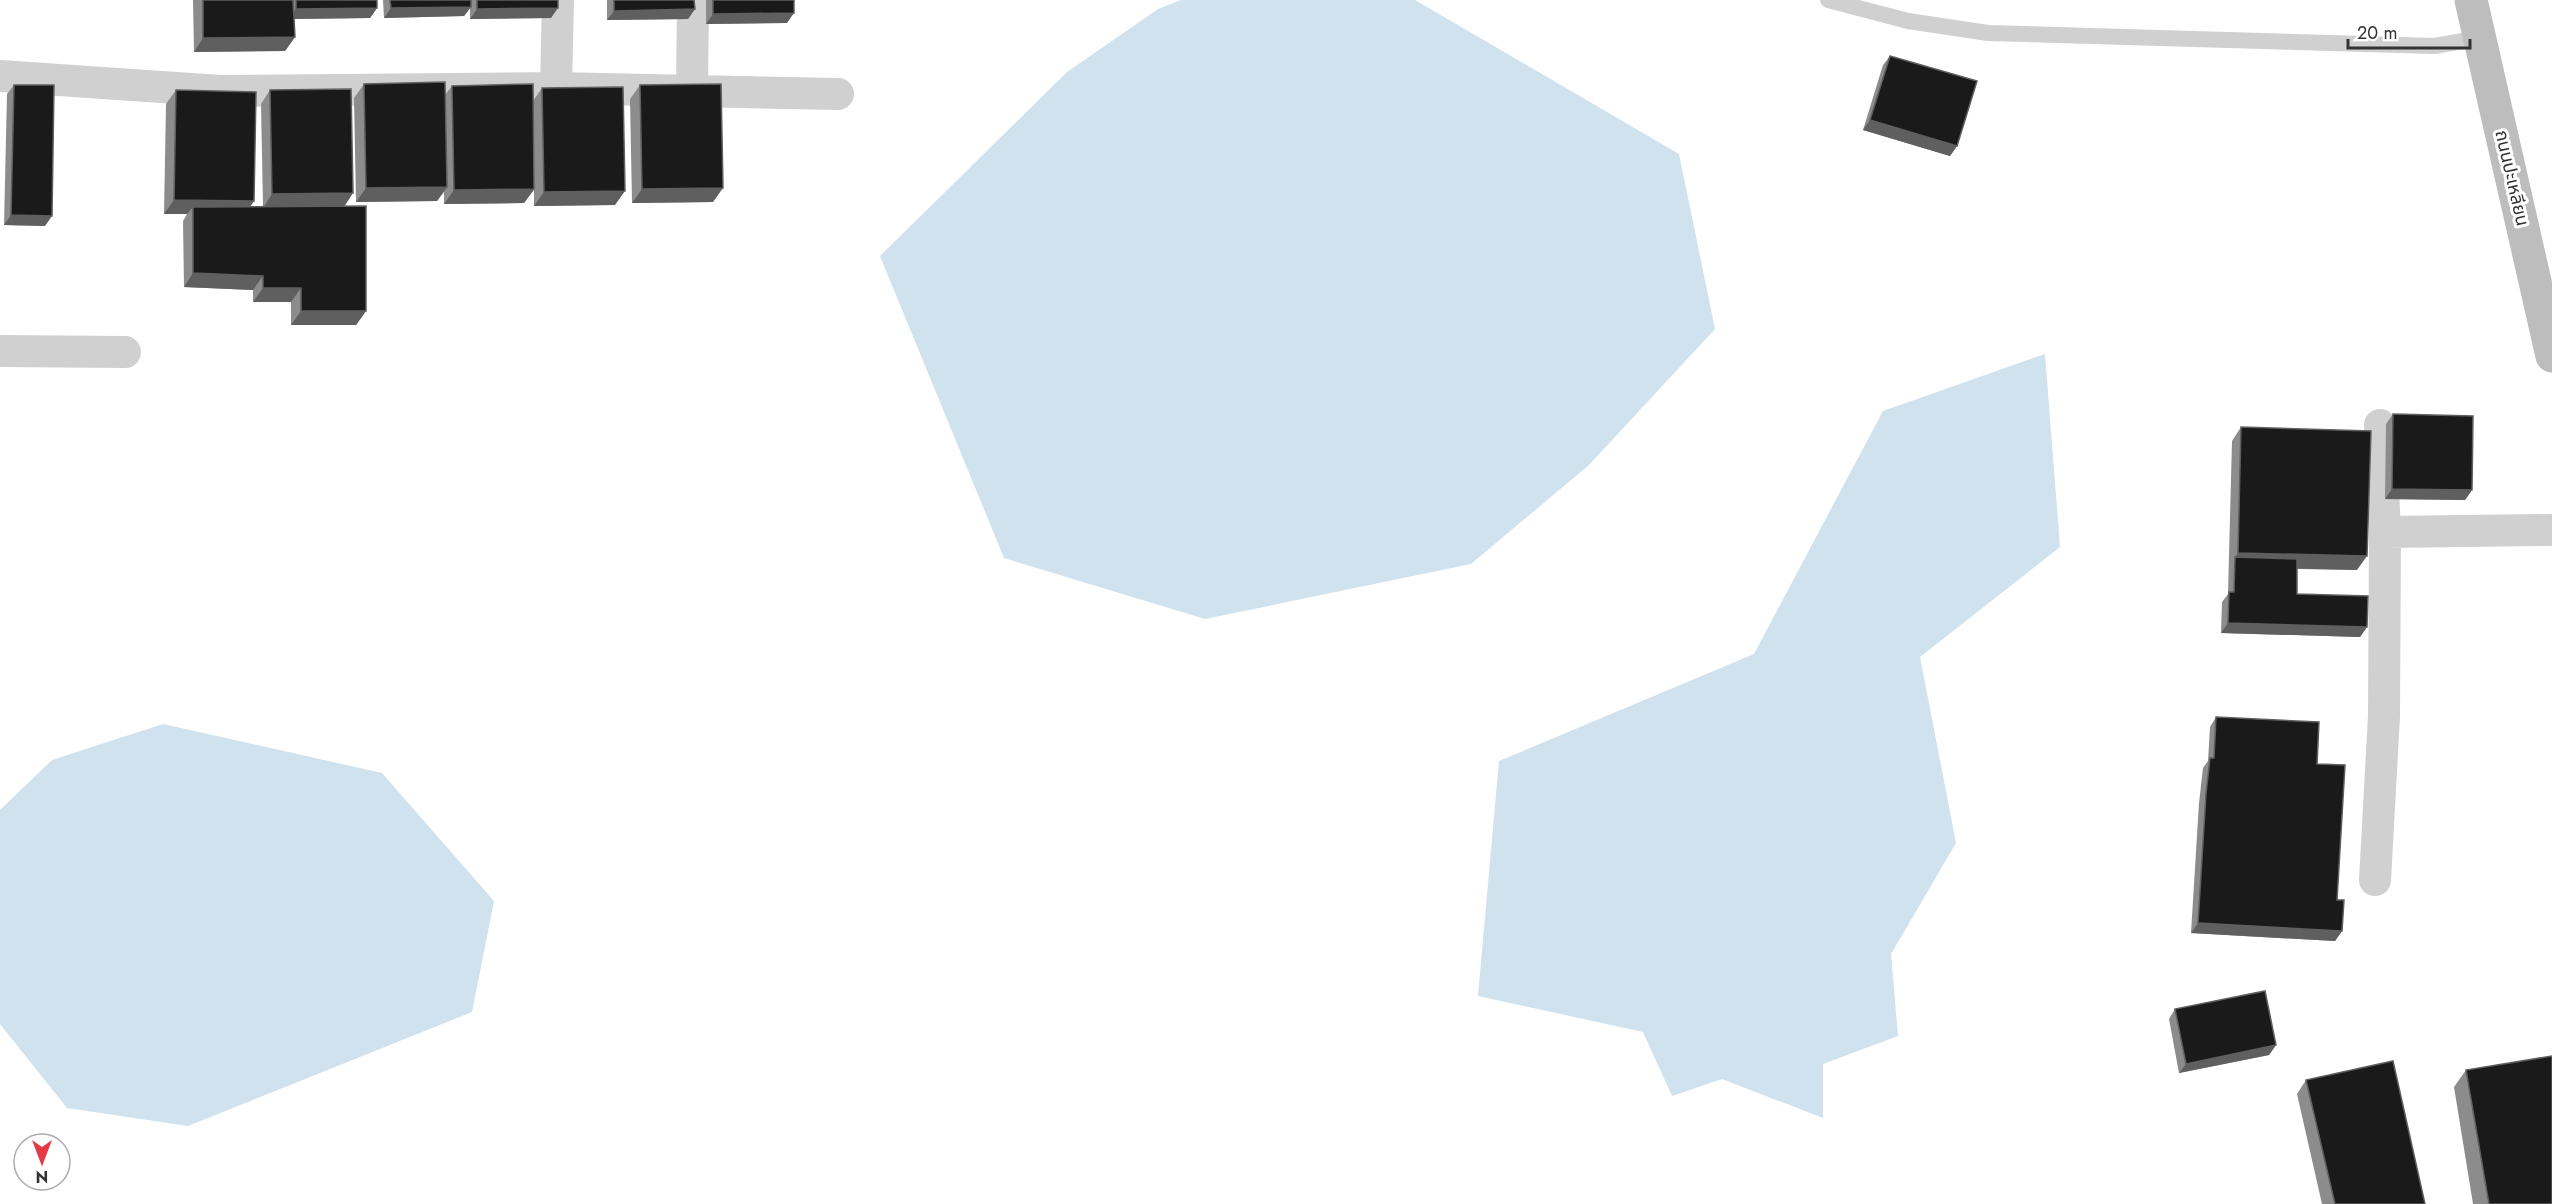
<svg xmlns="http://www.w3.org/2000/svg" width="2552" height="1204" viewBox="0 0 2552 1204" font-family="Jost,'Noto Sans Thai',sans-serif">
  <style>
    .water { fill: #cfe2ee }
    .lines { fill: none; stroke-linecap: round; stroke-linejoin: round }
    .lane { stroke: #d0d0d0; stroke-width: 16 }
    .street { stroke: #d0d0d0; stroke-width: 32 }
    .secondary { stroke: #bdbdbd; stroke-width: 33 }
    .wall { fill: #8c8c8c }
    .shaded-wall { fill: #5f5f5f }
    .building { fill: #1a1a1a; stroke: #5f5f5f; stroke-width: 1.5 }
    .labels { text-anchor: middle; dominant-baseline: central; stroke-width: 6; stroke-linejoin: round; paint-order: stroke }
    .street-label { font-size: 18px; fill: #333; stroke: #fff }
  </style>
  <rect width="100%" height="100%" fill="#fff"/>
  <path class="water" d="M1181 0H1415L1679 154 1715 329 1589 465 1471 564 1205 619 1004 558 880 256 1067 72 1158 9Z
    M2045 354 2060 547 1920 657 1956 843 1891 954 1898 1036 1823 1064V1118L1722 1079 1672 1096 1643 1032 1478 996 1499 761 1754 654 1883 411Z
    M163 724 382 773 494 901 472 1012 188 1126 67 1108 0 1024V810L52 760Z"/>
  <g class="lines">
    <path class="lane" d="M1828 0 1908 21 1988 33 2434 46 2481 38"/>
    <path class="street" d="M0 76 220 91 556 88 838 94
      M556 88 558 0
      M692 90 693 0
      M0 351 125 352
      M2385 532 2552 530
      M2375 880 2384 716 2385 532 2380 425"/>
    <path class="secondary" d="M2471 0 2552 356"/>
  </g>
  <path class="wall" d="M193 0H377V8L370 18 294 19 295 37 285 51 194 52Z
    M383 0H558L551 18 470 19V8L464 16 384 18Z
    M607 0H694L695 9 688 19 607 20Z
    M706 0H794L787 23 706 24Z
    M1890 56 1957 146 1950 156 1863 130 1883 65Z
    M364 84 445 95 452 86 533 101 542 88 615 205 534 206V190L524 203 444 204V192L437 201 356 202 354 98Z
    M14 85 45 226 4 225 7 94Z
    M640 85 713 202 632 203 630 99Z
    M176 90 254 201 250 206H263L261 104 270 90 344 206 366 311 356 325H291V302H253V290L184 287 183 221 187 214H164L166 104Z
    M2393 414 2472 490 2465 500 2385 499 2386 424Z
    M2241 427 2357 570 2297 569V594L2367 627 2360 637 2221 633 2222 602 2228 594 2232 441Z
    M2216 717 2317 764 2342 931 2335 941 2191 933 2199 803 2203 768 2208 761 2210 727Z
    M2175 1009 2276 1045 2269 1055 2179 1073 2169 1019Z
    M2466 1070 2552 1204H2473L2454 1087Z
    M2306 1080 2425 1204H2322L2297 1094Z"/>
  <path class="shaded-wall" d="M471 7 464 16 384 18 391 8Z
    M377 8 370 18 289 19 296 9Z
    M558 8 551 18 470 19 477 9Z
    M695 9 688 19 607 20 614 11Z
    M794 13 787 23 706 24 713 14Z
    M295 37 285 51 194 52 203 38Z
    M1870 120 1957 146 1950 156 1863 130Z
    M447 187 437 201 356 202 366 188Z
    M723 188 713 202 632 203 642 189Z
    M534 189 524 203 444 204 454 190Z
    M625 191 615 205 534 206 544 192Z
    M353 193 344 207 263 208 272 194Z
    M174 200 254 201 244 215 193 207 187 214H164Z
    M11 215 52 216 45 226 4 225Z
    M193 273 263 276 253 290 184 287Z
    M263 288H301L291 302H253Z
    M301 311H366L356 325H291Z
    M2392 489 2472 490 2465 500 2385 499Z
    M2238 553 2367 556 2357 570 2235 567V557Z
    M2228 623 2367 627 2360 637 2221 633Z
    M2198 923 2342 931 2335 941 2191 933Z
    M2276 1045 2269 1055 2179 1073 2186 1064Z"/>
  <path class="building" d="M203 0H293L295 37 203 38Z
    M296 0H377V8L296 9Z
    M390 0H471V7L391 8Z
    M477 0H558V8L477 9Z
    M614 0H694L695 9 614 11Z
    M713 0H794V13L713 14Z
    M1890 56 1977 81 1957 146 1870 120Z
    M445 82 447 187 366 188 364 84Z
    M533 84 534 189 454 190 452 86Z
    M721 84 723 188 642 189 640 85Z
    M14 85H54L52 216 11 215Z
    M623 87 625 191 544 192 542 88Z
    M351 89 353 193 272 194 270 90Z
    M176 90 256 92 254 201 174 200Z
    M366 206V311H301V288H263V276L193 273V207Z
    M2393 414 2473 416 2472 490 2392 489Z
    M2241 427 2371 431 2367 556 2238 553Z
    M2235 557 2297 559V594L2368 596 2367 627 2228 623 2229 592H2234Z
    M2216 717 2319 722 2317 764 2345 765 2337 900H2344L2342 931 2198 923 2206 794 2210 758H2214Z
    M2265 991 2276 1045 2186 1064 2175 1009Z
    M2552 1056V1204H2489L2466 1070Z
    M2393 1061 2425 1204H2335L2306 1080Z"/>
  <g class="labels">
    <g class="street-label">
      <text transform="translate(2512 178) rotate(77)">ถนนปะเหลียน</text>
    </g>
  </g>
  <g transform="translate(42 1162) rotate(180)"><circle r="28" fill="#ffffff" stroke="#adadad" stroke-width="1.5"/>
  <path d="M0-4.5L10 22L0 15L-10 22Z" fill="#e63946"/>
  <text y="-9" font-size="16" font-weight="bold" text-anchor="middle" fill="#333333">N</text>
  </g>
  <path d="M2348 39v9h122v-9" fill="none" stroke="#333333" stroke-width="3"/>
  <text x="2357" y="39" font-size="18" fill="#333333" stroke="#ffffff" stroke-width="4.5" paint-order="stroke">20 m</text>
</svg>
